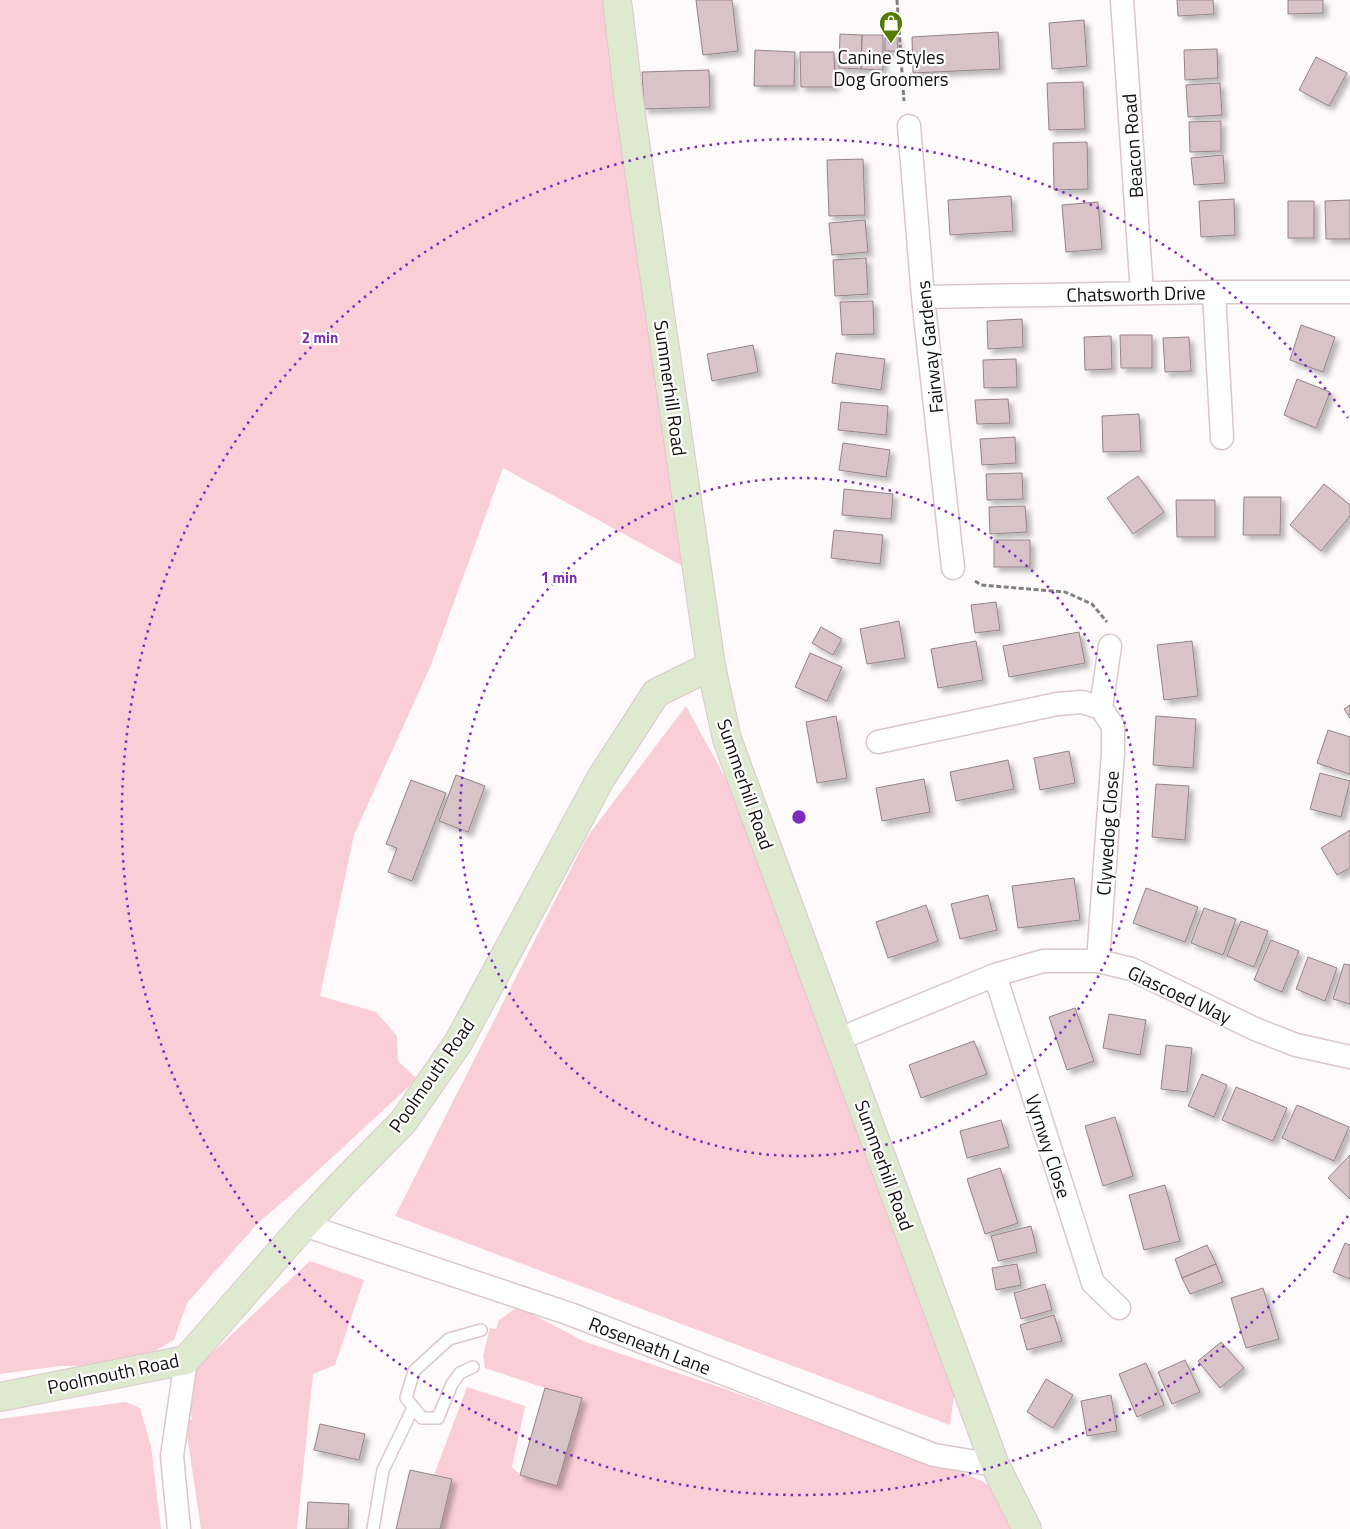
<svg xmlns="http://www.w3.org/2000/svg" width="1350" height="1529" viewBox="0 0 1350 1529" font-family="'Titillium Web',sans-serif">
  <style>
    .green { fill: #faced6 }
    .building { fill: #d8c4c8; stroke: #958386; filter: url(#shadow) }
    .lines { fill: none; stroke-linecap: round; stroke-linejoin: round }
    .lane-casing { stroke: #dbc7ca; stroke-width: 14 }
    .street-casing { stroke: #dbc7ca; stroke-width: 25 }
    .secondary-casing { stroke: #dbc7ca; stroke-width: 30 }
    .path { stroke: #847f80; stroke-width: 3; stroke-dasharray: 5 2.5; stroke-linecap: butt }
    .lane { stroke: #fff; stroke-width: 11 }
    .street { stroke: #fff; stroke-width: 22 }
    .secondary { stroke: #deeacf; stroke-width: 28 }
    .ring { fill: none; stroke: #7b2cbf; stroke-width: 2.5; stroke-dasharray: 2.5 5 }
    .labels { text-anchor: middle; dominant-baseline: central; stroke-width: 4.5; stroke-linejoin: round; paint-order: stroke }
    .poi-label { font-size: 19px; fill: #150f10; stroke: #fff }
    .street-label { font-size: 19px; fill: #150f10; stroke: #fff }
    .centre { fill: #7b2cbf; stroke: #fff; stroke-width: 2.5 }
    .ring-label { font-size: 15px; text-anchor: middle; font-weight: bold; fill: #7b2cbf; stroke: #fff; stroke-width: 4.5; stroke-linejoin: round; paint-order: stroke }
  </style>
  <defs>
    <filter id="shadow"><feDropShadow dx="4.5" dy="4.5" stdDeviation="2.5" flood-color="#0004"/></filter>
  </defs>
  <rect width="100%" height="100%" fill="#fef9fa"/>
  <path class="green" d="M0 0H606L617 121 655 366 690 570 503 468 431 665 354 835 320 996 376 1012 397 1036 398 1061 417 1079 301 1186 258 1223 187 1303 174 1340 144 1357 110 1366H60L0 1374Z
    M686 706 726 779 956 1380 950 1425 395 1216 587 837Z
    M310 1261 364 1280 335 1365 313 1374 297 1529H201L185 1421 192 1419 187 1396 179 1384Z
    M516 1308 532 1314 583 1341 725 1389 909 1456C930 1461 987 1478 1001 1494 1006 1500 1012 1520 1016 1529H440L452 1480 434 1475 467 1387 525 1406 512 1467 520 1475 557 1485 582 1399 545 1388 485 1368 483 1355 490 1328 496 1329 499 1320Z
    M126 1402 140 1408 151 1446 161 1529H0V1419Z"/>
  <path class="building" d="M696 0H732L738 51 703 55Z
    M1177 0H1213L1214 14 1178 16Z
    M1288 0H1323V13L1288 14Z
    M1084 20 1087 66 1052 69 1049 23Z
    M998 32 1000 69 913 73 912 37Z
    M840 34 862 35 861 69 839 68Z
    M862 35H883V70L861 69Z
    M897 37 898 51H885V38Z
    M1217 49 1218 78 1185 80 1184 50Z
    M755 50 795 52 794 86H754Z
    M800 52H834L835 87H801Z
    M1316 57 1347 73 1329 106 1299 90Z
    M709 70 710 107 644 109 642 72Z
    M1083 82 1085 129 1049 130 1047 83Z
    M1220 83 1222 115 1188 117 1186 85Z
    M1221 121V151L1190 152 1189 122Z
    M1087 142 1088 189 1054 190 1053 143Z
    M1223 155 1225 183 1194 185 1191 158Z
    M863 159 865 215 829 216 827 160Z
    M1011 196 1013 231 950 235 948 200Z
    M1234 199 1235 235 1201 237 1199 201Z
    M1350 200V239H1326L1325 201Z
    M1288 201H1314V238H1288Z
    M1098 202 1102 249 1066 252 1062 205Z
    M865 220 868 252 832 255 829 223Z
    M866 258 868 294 835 296 833 260Z
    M873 301 874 334 842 335 840 302Z
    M1022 319 1023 347 988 349 987 321Z
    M1301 325 1335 337 1323 372 1290 360Z
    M1120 335H1152V368H1121Z
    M1111 336 1112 369 1085 370 1084 337Z
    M1189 337 1191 371 1165 372 1163 338Z
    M753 345 758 372 712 381 707 354Z
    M836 353 885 359 881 390 832 383Z
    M1016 359 1017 387 984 388 983 360Z
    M1297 379 1330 392 1316 428 1284 415Z
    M1008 399 1010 423 977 424 975 400Z
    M841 402 888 406 886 435 838 430Z
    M1139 414 1141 451 1103 452 1102 416Z
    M1015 437 1016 463 982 465 980 439Z
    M843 443 890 450 886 477 839 470Z
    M1022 473 1023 499 987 500 986 474Z
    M1138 476 1164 512 1133 534 1107 498Z
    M1324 484 1350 505V516L1321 551 1290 525Z
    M844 489 893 494 891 519 842 515Z
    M1244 497H1281L1280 535H1243Z
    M1176 500H1215V537H1177Z
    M1025 506 1027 532 990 534 989 507Z
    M834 530 883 535 880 564 831 558Z
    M994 540H1030V567H994Z
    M996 602 1000 630 975 633 971 605Z
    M899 621 905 658 867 664 860 629Z
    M821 627 842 639 833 655 812 643Z
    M1079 632 1085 663 1009 677 1003 646Z
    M976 641 983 680 938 688 931 649Z
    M1192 641 1198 696 1164 700 1157 645Z
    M810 653 842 667 827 701 795 687Z
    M1350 705V718L1344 709Z
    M836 716 847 778 817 783 806 722Z
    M1156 716 1196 719 1193 768 1153 765Z
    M1328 730 1350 737V774L1317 763Z
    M1069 751 1075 783 1040 790 1034 758Z
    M1008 760 1014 789 956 801 950 772Z
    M1320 773 1350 781 1341 817 1310 809Z
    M456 775 485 786 468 832 439 821Z
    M924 779 930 812 882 821 876 788Z
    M411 780 446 793 412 881 388 872 397 848 386 844Z
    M1156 784 1189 786 1185 840 1152 837Z
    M1350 830V868L1337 875 1321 848Z
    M1074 878 1080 920 1018 928 1012 886Z
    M1146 888 1198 907 1185 942 1133 923Z
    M988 895 997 930 960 939 951 904Z
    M926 905 938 941 888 958 876 922Z
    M1204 908 1236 919 1223 955 1191 943Z
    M1241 921 1268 931 1254 967 1227 956Z
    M1271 940 1299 951 1282 992 1254 980Z
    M1308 957 1337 968 1325 1001 1296 989Z
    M1344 964 1350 965V1004L1333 999Z
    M1075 1008 1094 1061 1067 1070 1049 1017Z
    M1109 1014 1146 1020 1140 1055 1103 1048Z
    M974 1041 987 1074 921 1098 909 1065Z
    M1166 1045 1192 1048 1187 1092 1161 1089Z
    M1202 1074 1227 1085 1214 1117 1188 1106Z
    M1236 1087 1287 1108 1273 1141 1222 1120Z
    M1297 1105 1349 1127 1334 1161 1282 1138Z
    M1115 1117 1133 1176 1103 1186 1085 1126Z
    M1001 1120 1009 1147 967 1158 960 1131Z
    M1350 1155V1199L1328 1178Z
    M1000 1168 1018 1223 985 1234 967 1179Z
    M1165 1185 1180 1241 1144 1250 1129 1195Z
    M1031 1226 1037 1252 998 1261 991 1236Z
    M1345 1243 1350 1245V1279L1333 1272Z
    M1207 1245 1216 1264 1182 1278 1175 1259Z
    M1017 1264 1021 1285 996 1290 992 1268Z
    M1216 1264 1223 1282 1190 1294 1182 1278Z
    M1045 1284 1052 1310 1021 1319 1014 1293Z
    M1263 1288 1279 1339 1246 1348 1231 1298Z
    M1054 1315 1062 1341 1027 1350 1020 1325Z
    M1221 1342 1244 1368 1220 1388 1198 1361Z
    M1185 1360 1200 1392 1172 1404 1158 1372Z
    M1146 1363 1164 1405 1137 1417 1119 1374Z
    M1046 1379 1073 1395 1053 1428 1027 1412Z
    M545 1388 582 1398 557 1486 520 1475Z
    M1111 1395 1117 1431 1087 1436 1081 1401Z
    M320 1424 365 1434 359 1460 314 1450Z
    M410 1470 452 1479 440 1529H396Z
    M308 1502 349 1504 348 1529H306Z"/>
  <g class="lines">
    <g class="lane-casing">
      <path id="lane" d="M473 1367 460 1373 452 1384 438 1418H422L406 1398 414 1371 449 1339 481 1330
        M373 1529 383 1470 413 1408"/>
    </g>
    <g class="street-casing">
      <path id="street" d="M1122 0 1142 293
        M909 126 923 297 953 568
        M1214 292 1222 438
        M923 297 1214 292H1350
        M1101 708 1110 646
        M878 742 1057 704 1082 702 1101 708 1113 726V752L1098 961
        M995 975 1093 1283 1119 1308
        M839 1039 995 975 1043 961H1098L1131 969 1255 1029 1296 1045 1350 1057
        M304 1225 570 1314 934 1455 995 1465
        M179 1529 172 1456 186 1360"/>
    </g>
    <g class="secondary-casing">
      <path id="secondary" d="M617 0 629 101 711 666 727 739 995 1465 1027 1529
        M0 1397 186 1360 304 1225 341 1185 403 1122 458 1043 601 778 656 693 711 666"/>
    </g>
    <path class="path" d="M897 0 904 101
      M975 581 981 585 1065 592 1092 604 1107 622"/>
    <use href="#lane" class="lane"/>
    <use href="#street" class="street"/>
    <use href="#secondary" class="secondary"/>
  </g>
  <g class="ring">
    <circle cx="799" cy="817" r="339"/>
    <path d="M1348 1216A678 678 0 1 1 1348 418"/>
  </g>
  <defs>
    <g id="shop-pin" transform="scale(1.25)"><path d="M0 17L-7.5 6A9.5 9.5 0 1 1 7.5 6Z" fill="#527d00" stroke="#fff"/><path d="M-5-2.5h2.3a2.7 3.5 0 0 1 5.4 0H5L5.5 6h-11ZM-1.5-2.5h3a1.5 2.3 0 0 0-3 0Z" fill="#fff"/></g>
  </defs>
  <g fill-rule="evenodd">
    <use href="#shop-pin" x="891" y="23"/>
  </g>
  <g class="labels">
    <g class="poi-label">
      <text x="891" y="56">Canine Styles<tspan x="891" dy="22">Dog Groomers</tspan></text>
    </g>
    <g class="street-label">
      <text transform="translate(1132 146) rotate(-94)">Beacon Road</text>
      <text transform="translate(1136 293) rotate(-1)">Chatsworth Drive</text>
      <text transform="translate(929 347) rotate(-96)">Fairway Gardens</text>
      <text transform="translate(671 388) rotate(82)">Summerhill Road</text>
      <text transform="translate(746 784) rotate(71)">Summerhill Road</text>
      <text transform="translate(1107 833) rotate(-86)">Clywedog Close</text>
      <text transform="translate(1180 994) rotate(25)">Glascoed Way</text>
      <text transform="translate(431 1075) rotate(-55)">Poolmouth Road</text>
      <text transform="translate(1049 1146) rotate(72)">Vyrnwy Close</text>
      <text transform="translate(885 1165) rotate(70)">Summerhill Road</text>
      <text transform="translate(650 1345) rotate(21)">Roseneath Lane</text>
      <text transform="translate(113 1373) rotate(-12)">Poolmouth Road</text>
    </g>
  </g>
  <circle cx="799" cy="817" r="8" class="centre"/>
  <g class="ring-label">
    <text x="320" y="343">2 min</text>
    <text x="559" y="583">1 min</text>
  </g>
</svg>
